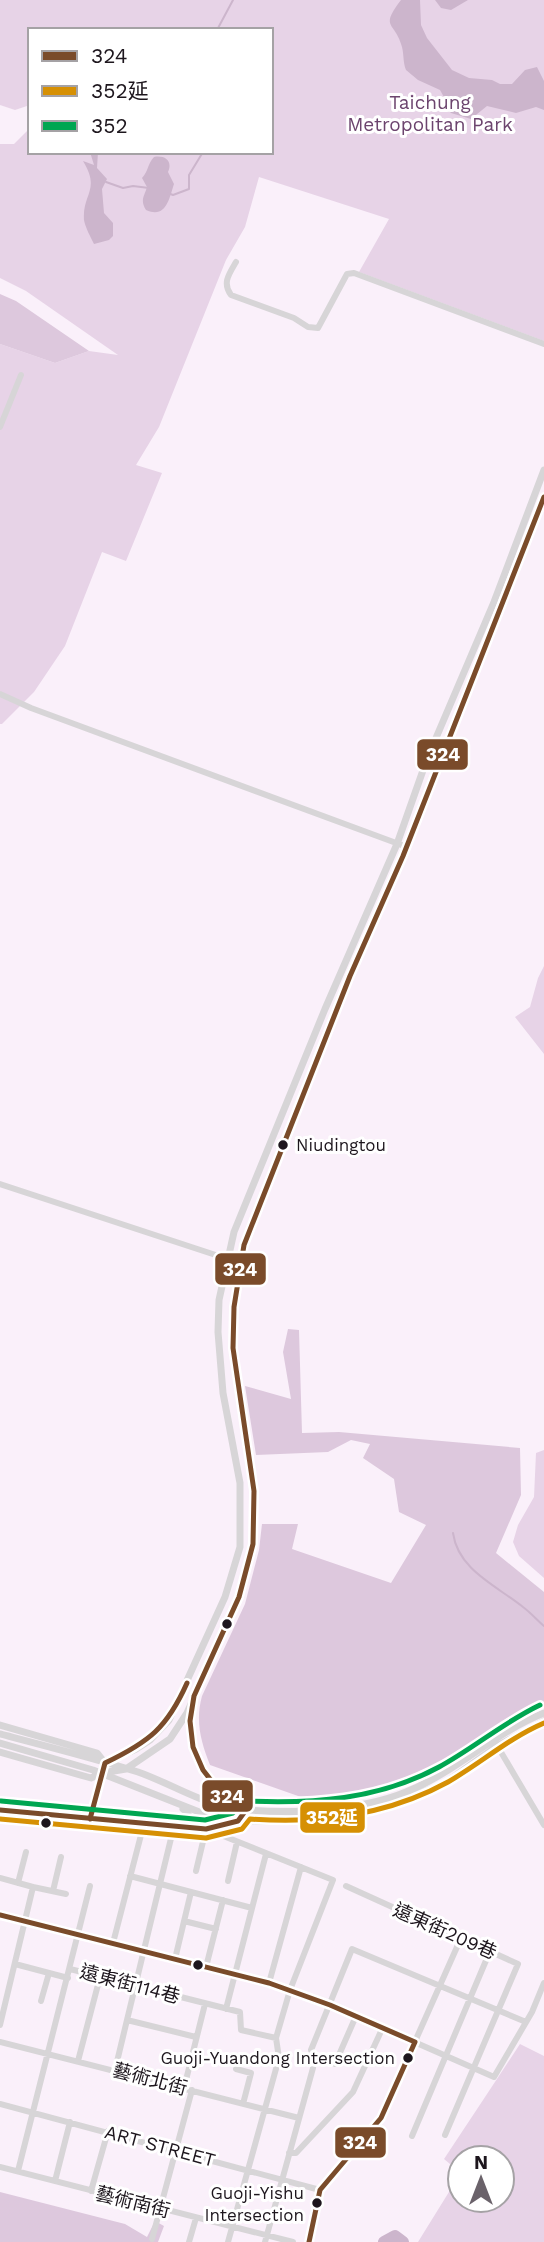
<svg xmlns="http://www.w3.org/2000/svg" width="544" height="2242" viewBox="0 0 544 2242" font-family="'Work Sans','Noto Sans TC',sans-serif">
  <style>
    .green { fill: #e7d3e7; fill-rule: evenodd }
    .forest { fill: #ddc8dd }
    .water { fill: #ccb5cc }
    .lines { fill: none; stroke-linecap: round; stroke-linejoin: round }
    .stream { stroke: #ccb5cc; stroke-width: 2 }
    .river { stroke: #ccb5cc; stroke-width: 12 }
    .minor { stroke: #d7d5d7; stroke-width: 6 }
    .tertiary { stroke: #d7d5d7; stroke-width: 7 }
    .bus-1-casing { stroke: #fff; stroke-width: 10 }
    .bus-2-casing { stroke: #fff; stroke-width: 10 }
    .bus-3-casing { stroke: #fff; stroke-width: 10 }
    .bus-1 { stroke: #7a4b2a; stroke-width: 5 }
    .bus-2 { stroke: #d69004; stroke-width: 5 }
    .bus-3 { stroke: #00a651; stroke-width: 5 }
    .bus-dot { fill: #1d161d; stroke: #fff; stroke-width: 2.5 }
    .labels { text-anchor: middle; dominant-baseline: central; stroke-width: 6; stroke-linejoin: round; paint-order: stroke }
    .bus-label { font-size: 17px; fill: #1d161d; stroke: #fff; text-anchor: end }
    .park-label { font-size: 19px; fill: #6c446e; stroke: #fff }
    .street-label { font-size: 19px; fill: #1d161d; stroke: #fff }
    .line-badge { stroke: #fff; stroke-width: 2.5 }
    .badge-label { font-size: 19px; text-anchor: middle; font-weight: bold; fill: #fff }
  </style>
  <rect width="100%" height="100%" fill="#faf0fa"/>
  <path class="green" d="M0 0H544V341L359 272 389 219 259 177 245 227 226 260 159 427 136 465 162 473 126 561 102 552 65 646 34 692 2 724H0V344L55 363 89 351 118 355 26 291 0 278V144H14L30 128V152H271V30H30V105L15 110 0 105Z
    M544 966V1054L515 1017 530 1007 538 978Z
    M544 1450V1578L519 1556 513 1542 518 1525 534 1497 536 1453Z
    M520 2044 544 2056V2242H418L457 2179 456 2169 444 2159ZM460 2158H502V2200H460Z"/>
  <path class="forest" d="M0 294 16 301 89 351 55 363 0 344Z
    M288 1329 299 1330 302 1433 339 1432 520 1448 521 1495 496 1553 544 1592V1708L494 1733 435 1771 379 1794 318 1803 210 1765C201 1742 195 1721 202 1696L245 1604 259 1550 262 1524H298L292 1549 391 1583 426 1525 399 1512 394 1479 363 1458 370 1444 351 1440 328 1452 256 1455 245 1386 291 1399 283 1352Z
    M0 2192 125 2224 147 2237 155 2221 164 2226 158 2242H0Z"/>
  <path class="water" d="M401 0H420L421 25 427 38 452 70 469 78 492 80 500 84H512L525 70 537 67 544 81V110L536 107 516 113 487 106 471 119 451 113 443 104 445 99 440 90 418 80 406 70C403 63 404 55 402 47 395 21 379 29 401 0Z
    M435 0H468L451 10 441 8Z
    M90 152H98L97 168 107 179 102 189 104 213 113 223V236L109 240 94 244C91 238 85 227 84 220 82 194 101 190 83 161L94 165Z
    M154 157C165 155 173 161 168 172L174 184C169 199 166 219 146 210 140 200 144 197 147 187L142 178C149 170 147 165 154 157Z"/>
  <g class="lines">
    <path class="stream" d="M217 30 233 0
      M106 182 123 188 133 186 149 188
      M168 193 173 195 189 189V175L203 152
      M453 1533C458 1570 497 1586 523 1607 531 1613 537 1620 544 1626"/>
    <path class="river" d="M384 2242 395 2236 403 2242"/>
    <path class="minor" d="M236 262C229 274 222 283 231 295L294 318 308 327 318 328 347 274 354 273 544 344
      M0 427 21 375
      M0 694 31 708 407 847
      M0 1184 240 1263
      M495 1742 544 1825
      M90 1819 102 1773
      M174 1826 127 2020 196 2037
      M196 1871 206 1829 333 1880 290 1990 276 2038 279 2058 228 2242
      M130 1876 252 1908
      M0 1878 33 1887 0 2025
      M228 1881 237 1842
      M18 1883 26 1852
      M346 1886 518 1964 445 2135
      M33 1887 66 1894
      M53 1891 61 1857
      M0 1915 269 1983 330 2005 494 2077 532 2012 544 1983
      M184 1921 216 1929
      M113 1943 141 1835
      M175 1959 191 1892
      M15 1964 68 1978
      M206 1967 223 1900
      M70 1969 240 2012 241 2030 276 2038
      M269 1983 301 1867
      M41 2001 49 1973
      M226 2009 266 1854
      M0 2042 299 2118
      M314 2057 335 2064 356 2016
      M78 2061 100 1977
      M236 2069 251 2073 243 2104
      M115 2070 127 2020
      M184 2088 205 2004
      M0 2104 320 2190
      M412 2136 490 1951
      M289 2153H296L353 2092 383 2027
      M0 2167 293 2242
      M18 2171 90 1886
      M55 2181 70 2122
      M91 2191 108 2131
      M152 2239 192 2090
      M189 2242 196 2218
      M265 2242 313 2068 314 2057 311 2050 352 1949 526 2022
      M309 2242 320 2190 381 2118 461 1938"/>
    <path class="tertiary" d="M192 1707C183 1754 208 1782 243 1807
      M0 1725 97 1753 104 1762
      M0 1734C46 1746 93 1758 138 1772 164 1781 187 1795 212 1803 261 1818 359 1812 406 1792 456 1772 494 1733 544 1713
      M0 1743 93 1770 212 1817 238 1821H267L355 1812 405 1800 445 1783 497 1746 544 1721
      M0 1752 91 1778 102 1773 126 1769 170 1739 187 1713 239 1597 253 1544V1519L254 1491 233 1348 234 1307 244 1245 350 976 403 856 544 497
      M102 1773 105 1763 136 1749 150 1740 169 1720 225 1597 240 1547V1483L223 1393 218 1332 219 1300 234 1232 325 1009 397 844 427 759 494 602 544 470
      M0 1810 206 1829 236 1822
      M179 1826 187 1823C191 1816 188 1813 183 1809"/>
    <g class="bus-1-casing">
      <path id="bus-1" d="M0 1810 206 1829 238 1821 246 1810 217 1788 203 1770 193 1747 190 1721 194 1696 239 1597 253 1544 254 1491 233 1348 234 1307 244 1245 350 976 403 856 544 497
        M90 1819 105 1763C149 1742 167 1728 187 1683
        M0 1915 269 1983 330 2005 415 2042
        M309 2242 320 2190 381 2118 415 2042"/>
    </g>
    <g class="bus-2-casing">
      <path id="bus-2" d="M0 1819 206 1838 242 1829 250 1819C318 1824 388 1815 448 1782 481 1763 509 1738 544 1723"/>
    </g>
    <g class="bus-3-casing">
      <path id="bus-3" d="M1 1801 205 1820 233 1813 240 1804 245 1801C312 1804 378 1800 439 1767 474 1748 504 1722 540 1705"/>
    </g>
    <use href="#bus-1" class="bus-1"/>
    <use href="#bus-2" class="bus-2"/>
    <use href="#bus-3" class="bus-3"/>
  </g>
  <g class="bus-dot">
    <circle cx="283" cy="1145" r="6"/>
    <circle cx="227" cy="1624" r="6"/>
    <circle cx="46" cy="1823" r="6"/>
    <circle cx="198" cy="1965" r="6"/>
    <circle cx="408" cy="2058" r="6"/>
    <circle cx="317" cy="2203" r="6"/>
  </g>
  <g class="labels">
    <g class="bus-label">
      <text x="296" y="1145" text-anchor="start">Niudingtou</text>
      <text x="395" y="2058">Guoji-Yuandong Intersection</text>
      <text x="304" y="2193">Guoji-Yishu<tspan x="304" dy="22">Intersection</tspan></text>
    </g>
    <g class="park-label">
      <text x="430" y="102">Taichung<tspan x="430" dy="22">Metropolitan Park</tspan></text>
    </g>
    <g class="street-label">
      <text transform="translate(445 1931) rotate(24)">遠東街209巷</text>
      <text transform="translate(130 1984) rotate(15)">遠東街114巷</text>
      <text transform="translate(150 2079) rotate(15)">藝術北街</text>
      <text transform="translate(160 2146) rotate(15)">ART STREET</text>
      <text transform="translate(133 2202) rotate(14)">藝術南街</text>
    </g>
  </g>
  <g class="line-badge">
    <rect x="416" y="738" width="53" height="33" rx="7" fill="#7a4b2a"/>
    <rect x="214" y="1252" width="53" height="34" rx="7" fill="#7a4b2a"/>
    <rect x="201" y="1779" width="53" height="34" rx="7" fill="#7a4b2a"/>
    <rect x="299" y="1801" width="67" height="33" rx="7" fill="#d69004"/>
    <rect x="334" y="2126" width="53" height="33" rx="7" fill="#7a4b2a"/>
  </g>
  <g class="badge-label">
    <text x="443" y="761">324</text>
    <text x="240" y="1276">324</text>
    <text x="227" y="1803">324</text>
    <text x="332" y="1824">352延</text>
    <text x="360" y="2149">324</text>
  </g>
  <rect x="28" y="28" width="245" height="126" fill="#ffffff" stroke="#a5a2a5" stroke-width="2"/>
  <rect x="42" y="51" width="35" height="10" fill="#7a4b2a" stroke="#a5a2a5" stroke-width="2"/>
  <text x="91" y="63" font-size="21" fill="#1d161d">324</text>
  <rect x="42" y="86" width="35" height="10" fill="#d69004" stroke="#a5a2a5" stroke-width="2"/>
  <text x="91" y="98" font-size="21" fill="#1d161d">352延</text>
  <rect x="42" y="121" width="35" height="10" fill="#00a651" stroke="#a5a2a5" stroke-width="2"/>
  <text x="91" y="133" font-size="21" fill="#1d161d">352</text>
  <g transform="translate(481 2179)"><circle r="33" fill="#ffffff" stroke="#a5a2a5" stroke-width="2"/>
  <path d="M0-5L12 26L0 18L-12 26Z" fill="#6a626a"/>
  <text y="-10" font-size="19" font-weight="bold" text-anchor="middle" fill="#1d161d">N</text>
  </g>
</svg>
